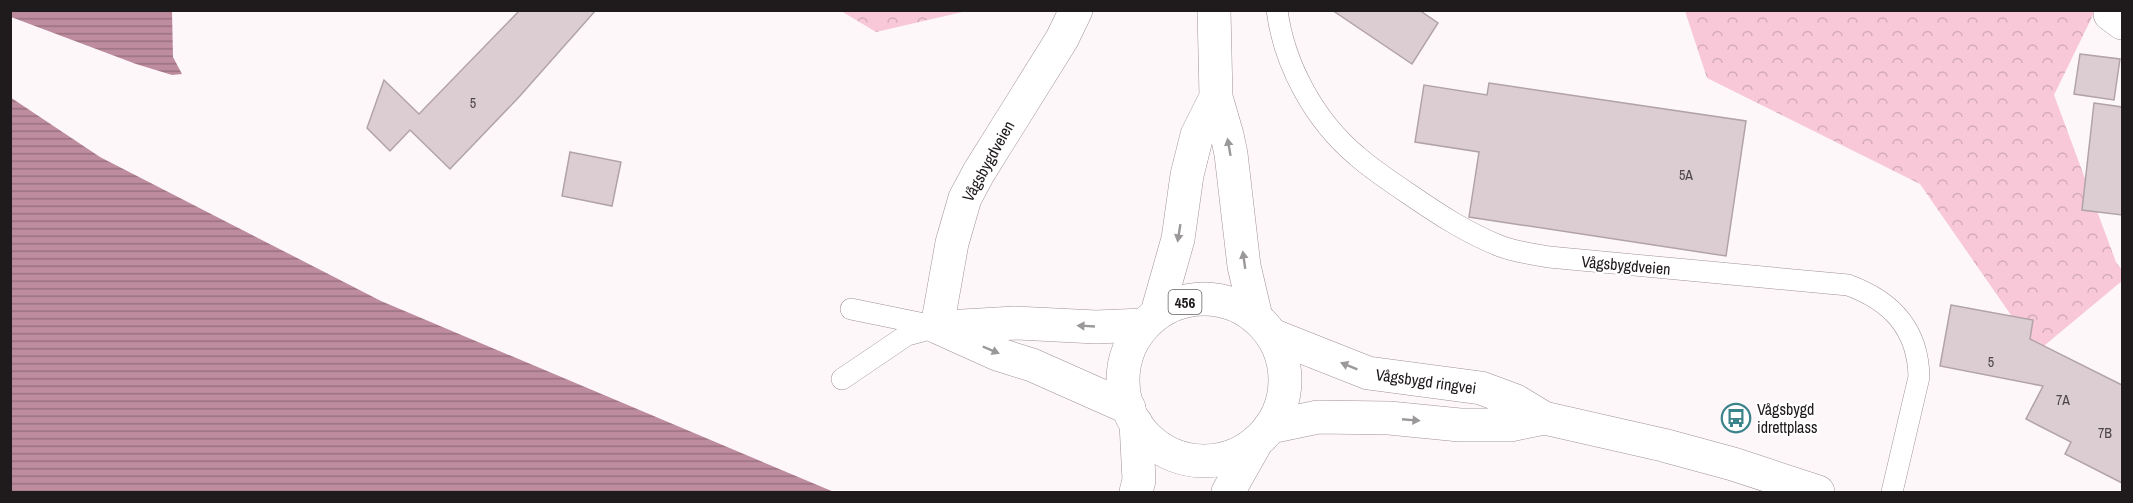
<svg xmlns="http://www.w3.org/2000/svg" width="2133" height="503" viewBox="0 0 2133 503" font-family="'Archivo Narrow',sans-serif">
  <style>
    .forest { fill: url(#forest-crowns) }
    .water { fill: url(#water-rules) }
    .building { fill: #dccdd2; stroke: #b1a3a8; stroke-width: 1.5 }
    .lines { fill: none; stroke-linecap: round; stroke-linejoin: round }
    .service-casing { stroke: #a09297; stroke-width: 22 }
    .minor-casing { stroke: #a09297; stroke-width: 34 }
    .tertiary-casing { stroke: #a09297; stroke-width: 34 }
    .primary-casing { stroke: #a09297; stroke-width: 34 }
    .service { stroke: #fff; stroke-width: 21 }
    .minor { stroke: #fff; stroke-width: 33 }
    .tertiary { stroke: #fff; stroke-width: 33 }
    .primary { stroke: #fff; stroke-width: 33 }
    .oneway { fill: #9a9899 }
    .labels { text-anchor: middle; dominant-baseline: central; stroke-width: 4.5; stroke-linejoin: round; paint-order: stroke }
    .number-label { font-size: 14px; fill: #4e474a }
    .shield { fill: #fff; stroke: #625f60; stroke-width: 1.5 }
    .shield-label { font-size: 15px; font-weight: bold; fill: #1f1a1c }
    .street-label { font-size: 16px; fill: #1f1a1c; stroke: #fff }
    .poi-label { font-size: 16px; fill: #1f1a1c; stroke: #fff; text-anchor: start }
  </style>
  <defs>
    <pattern id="forest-crowns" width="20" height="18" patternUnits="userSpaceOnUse" patternTransform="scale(1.5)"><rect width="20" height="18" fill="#f8c8d9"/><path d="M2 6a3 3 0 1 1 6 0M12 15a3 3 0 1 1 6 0" fill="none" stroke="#d4abba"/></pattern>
    <pattern id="water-rules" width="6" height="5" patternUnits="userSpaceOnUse" patternTransform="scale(1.5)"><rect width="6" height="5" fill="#be8c9f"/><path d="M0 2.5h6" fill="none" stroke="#9a7281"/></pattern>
  </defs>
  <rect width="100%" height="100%" fill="#fef7f9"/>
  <path class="forest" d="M841 11H967L876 32Z
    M1685 11H2095L2054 95 2116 262 2122 270V281L2045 345 2047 367 1920 184 1707 78Z"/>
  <path class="water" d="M10 11H172L173 57 182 74 172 75 136 64 11 17Z
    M10 97 100 157 381 301 834 492H11Z"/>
  <path class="building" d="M520 10H596L519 97 450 169 410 130 390 151 367 128 384 80 419 114Z
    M1332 10H1419L1438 23 1412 64Z
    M2080 54 2120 59 2114 100 2074 94Z
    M1489 83 1746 121 1726 256 1469 217 1479 152 1415 142 1424 85 1487 95Z
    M2094 103 2122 107V215L2082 210Z
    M570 152 621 162 612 206 562 196Z
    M1951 305 2033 320 2030 339 2122 385V483L2065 454 2071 442 2026 419 2043 386 1940 366Z"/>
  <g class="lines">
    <g class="service-casing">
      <path id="service" d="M1277 10C1284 65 1315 121 1357 156 1373 170 1391 182 1409 194 1438 214 1467 233 1500 246 1515 252 1533 254 1549 257L1848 285C1892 301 1918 329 1919 377L1892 492
        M851 309 934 326
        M842 379 907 335 937 327"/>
    </g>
    <g class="minor-casing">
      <path id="minor" d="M2110 14 2122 23
        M937 327 952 243 965 198 979 172 1062 39 1076 10
        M937 327 997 354 1032 365 1129 408
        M945 327 1015 323 1096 327 1144 325"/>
    </g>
    <g class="tertiary-casing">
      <path id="tertiary" d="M1272 335 1368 373 1481 388 1516 401 1544 418 1663 445 1733 464 1818 492
        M1270 427 1318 417 1389 418 1460 425H1510L1544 418"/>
    </g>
    <g class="primary-casing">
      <path id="primary" d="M1214 10 1216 97 1227 135 1231 154 1244 266 1256 317
        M1123 380a81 81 0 1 1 162 0a81 81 0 1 1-162 0Z
        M1157 313 1178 239 1187 175 1197 135 1216 97
        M1136 423 1139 480 1136 492
        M1228 492 1257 441"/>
    </g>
    <use href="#service" class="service"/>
    <use href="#minor" class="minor"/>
    <use href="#tertiary" class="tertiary"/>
    <use href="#primary" class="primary"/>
  </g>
  <defs><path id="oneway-solid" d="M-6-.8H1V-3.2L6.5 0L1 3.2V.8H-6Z" transform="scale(1.5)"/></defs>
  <g class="oneway">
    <use href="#oneway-solid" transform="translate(1229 147) rotate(-100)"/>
    <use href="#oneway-solid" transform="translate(1179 233) rotate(99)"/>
    <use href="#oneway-solid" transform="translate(1244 260) rotate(-98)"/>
    <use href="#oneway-solid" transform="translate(1086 326) rotate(-177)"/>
    <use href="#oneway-solid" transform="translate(991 350) rotate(23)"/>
    <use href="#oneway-solid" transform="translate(1349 366) rotate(-158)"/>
    <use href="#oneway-solid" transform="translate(1411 420) rotate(5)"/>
  </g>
  <defs>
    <g id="bus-ring" transform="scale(1.5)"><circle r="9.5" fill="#fff" stroke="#3c848b" stroke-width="1.5"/><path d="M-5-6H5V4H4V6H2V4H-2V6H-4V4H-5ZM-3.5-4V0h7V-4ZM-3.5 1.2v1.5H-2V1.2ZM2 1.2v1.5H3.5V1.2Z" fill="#3c848b"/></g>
  </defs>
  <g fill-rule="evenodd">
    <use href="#bus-ring" x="1736" y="418"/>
  </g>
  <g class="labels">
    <g class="number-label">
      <text x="473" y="103">5</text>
      <text x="1686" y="175">5A</text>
      <text x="1991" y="362">5</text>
      <text x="2063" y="400">7A</text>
      <text x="2105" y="433">7B</text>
    </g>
    <rect class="shield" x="1168.5" y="290" width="33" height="24" rx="4.5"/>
    <g class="shield-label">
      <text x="1185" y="302">456</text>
    </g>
    <g class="street-label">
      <text transform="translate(988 161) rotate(-61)">Vågsbygdveien</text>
      <text transform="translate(1626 265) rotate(5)">Vågsbygdveien</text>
      <text transform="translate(1426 381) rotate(8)">Vågsbygd ringvei</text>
    </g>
    <g class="poi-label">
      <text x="1757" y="409">Vågsbygd<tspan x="1757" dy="18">idrettplass</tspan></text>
    </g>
  </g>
  <rect width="2133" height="503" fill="none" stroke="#1f1a1c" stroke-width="24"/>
</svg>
